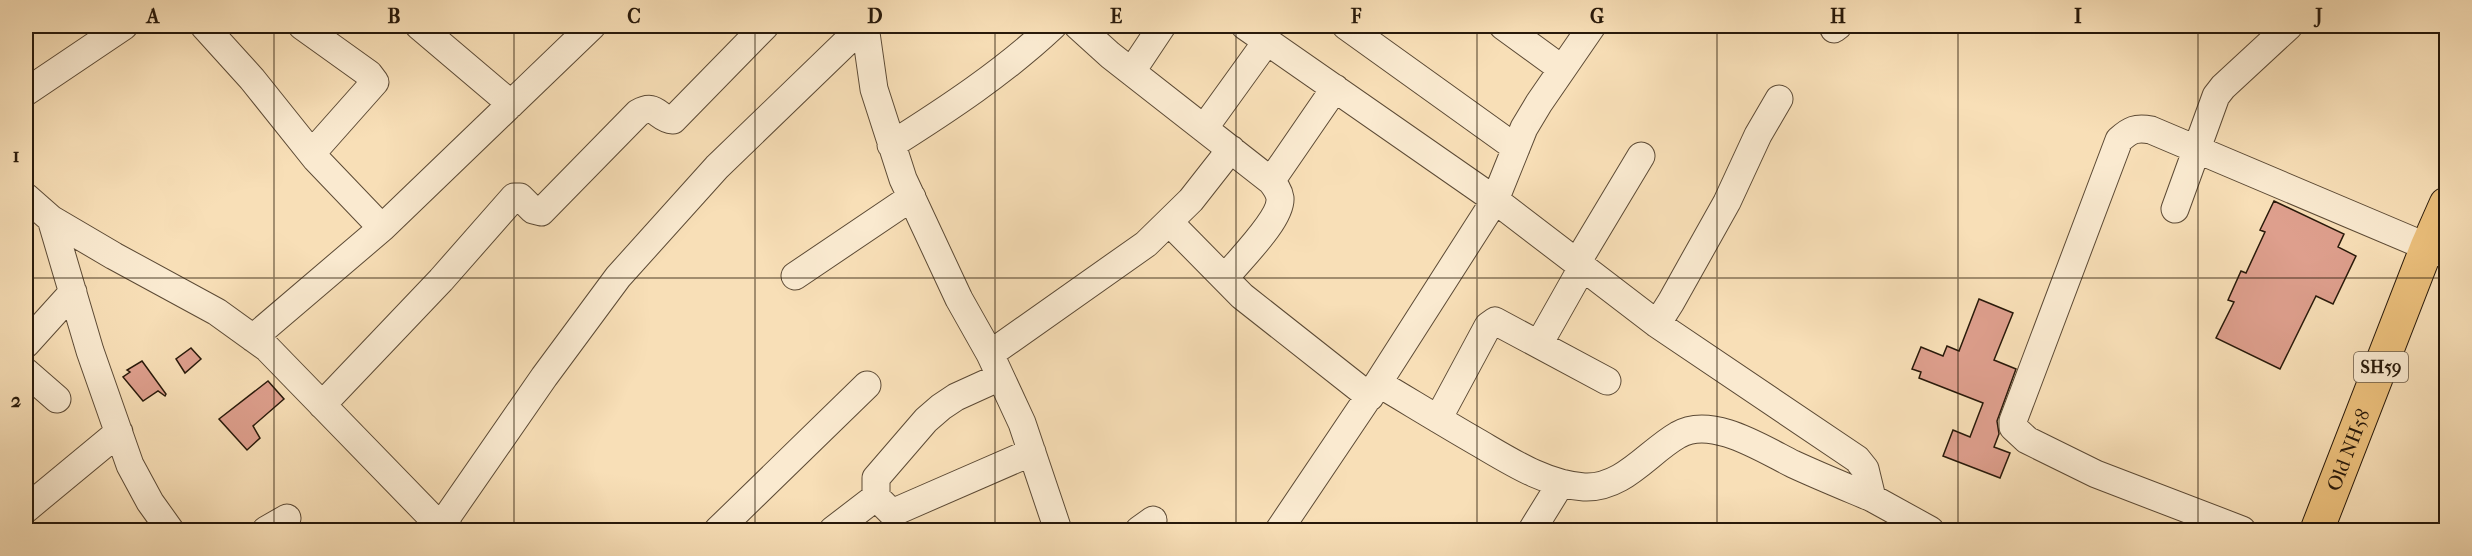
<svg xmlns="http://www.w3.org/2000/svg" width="2472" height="556" viewBox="0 0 2472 556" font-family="'IM FELL French Canon',serif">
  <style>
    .building { fill: #de9f8d; stroke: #28190a; stroke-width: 1.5 }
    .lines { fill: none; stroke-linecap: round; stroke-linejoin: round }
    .minor-casing { stroke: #5c4a35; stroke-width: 29 }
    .major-casing { stroke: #28190a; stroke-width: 35 }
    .minor { stroke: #faead0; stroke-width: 27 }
    .major { stroke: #ecc07c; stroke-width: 33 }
    .grid { fill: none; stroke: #28190a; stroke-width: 1.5; stroke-opacity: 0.55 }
    .labels { text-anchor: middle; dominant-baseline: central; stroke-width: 4.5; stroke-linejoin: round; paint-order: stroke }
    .shield { fill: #faead0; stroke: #675845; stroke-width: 1.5 }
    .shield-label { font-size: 18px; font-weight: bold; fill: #28190a }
    .street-label { font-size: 20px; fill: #28190a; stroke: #faead0 }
    .neatline { fill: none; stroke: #28190a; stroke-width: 2 }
    .grid-label { font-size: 20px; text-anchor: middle; font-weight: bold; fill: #28190a }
  </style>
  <rect width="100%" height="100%" fill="#f8dfb7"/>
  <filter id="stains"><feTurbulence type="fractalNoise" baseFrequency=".00333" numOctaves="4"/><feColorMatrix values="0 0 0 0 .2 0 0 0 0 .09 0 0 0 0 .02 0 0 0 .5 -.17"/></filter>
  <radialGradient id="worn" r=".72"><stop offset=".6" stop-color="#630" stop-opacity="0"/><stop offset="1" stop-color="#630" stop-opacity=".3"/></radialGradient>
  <path class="building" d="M2274 201 2344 234 2338 247 2356 256 2333 304 2316 296 2280 369 2216 338 2234 302 2228 300 2241 271 2246 273 2265 232 2260 230Z
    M1979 299 2013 313 1994 360 2016 369 1997 421 1999 434 1994 447 2010 453 2000 478 1943 456 1953 430 1970 437 1983 403 1919 378 1921 372 1912 369 1921 347 1943 356 1947 346 1959 351Z
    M191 348 201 359 185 373 176 359Z
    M142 361 166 394 165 396 158 391 143 401 123 377 130 372 127 370Z
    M268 381 284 399 253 426 260 438 247 450 219 419Z"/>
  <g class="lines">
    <g class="minor-casing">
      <path id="minor" d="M204 26 252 79 316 159 382 228
        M302 26 369 74 375 82 312 153
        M419 26 511 104
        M865 26 874 89 903 179 959 299 990 354 1022 423 1058 530
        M1078 26 1110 55 1271 181 1335 88
        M1245 26 1495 200 1657 324 1857 459 1865 469 1872 498 1930 530
        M1346 26 1516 148
        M1503 26 1562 69
        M1834 29 1838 26
        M1132 71 1162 26
        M26 92 124 26
        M1205 127 1267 41
        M891 145C948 109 1004 72 1053 26
        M26 197 51 219 114 256 217 312 267 348 441 527 450 530
        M2175 209 2216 96 2223 87 2289 26
        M51 219 90 351 130 465 150 502 170 530
        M1170 223 1242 296 1370 397
        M1578 261 1641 156
        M795 276 912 197
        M1225 278C1238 261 1282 219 1280 198 1279 191 1275 186 1271 181
        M1657 324 1671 302 1727 202 1758 135 1779 99
        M253 338 382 228 592 26
        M26 344 73 292
        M1539 344 1583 266
        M990 354 1146 244 1191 200 1231 149
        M26 372 57 399
        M1378 383 1495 200 1524 128 1539 103 1592 26
        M322 405 441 280 514 197H520L533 210 541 212 638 113C657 102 657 119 673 120L765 26
        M1438 419 1488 326 1495 321 1607 381
        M876 497 892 513 1032 452
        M26 509 119 432
        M266 530 287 518
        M438 530 544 377 618 277 717 167 863 26
        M718 530 867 385
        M833 530 876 497V478L926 420 941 407 956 397 1000 377
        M1139 530 1153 520
        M1279 530 1378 383C1410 402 1441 421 1472 439 1507 459 1543 484 1584 487 1623 489 1648 452 1678 435 1711 415 1763 449 1793 464 1819 476 1846 487 1872 498
        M1532 530 1561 483
        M2242 530 2096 474 2027 440 2013 427V421L2119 140C2130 130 2136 127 2151 130L2444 254"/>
    </g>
    <g class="major-casing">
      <g id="major">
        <path id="s1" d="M2317 530 2427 247 2446 204"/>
      </g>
    </g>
    <use href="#minor" class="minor"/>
    <use href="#major" class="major"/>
  </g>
  <path class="grid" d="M274 26V530M514 26V530M755 26V530M995 26V530M1236 26V530M1477 26V530M1717 26V530M1958 26V530M2198 26V530M26 278H2446"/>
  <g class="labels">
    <rect class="shield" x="2354" y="352" width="54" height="30" rx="4.5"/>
    <g class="shield-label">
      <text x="2381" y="367">SH59</text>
    </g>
    <g class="street-label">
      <text stroke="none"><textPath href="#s1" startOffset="86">Old NH58</textPath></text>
    </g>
  </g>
  <rect width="2472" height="556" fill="none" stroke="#f8dfb7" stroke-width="66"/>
  <rect x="33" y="33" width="2406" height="490" class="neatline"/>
  <g class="grid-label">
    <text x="153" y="23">A</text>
    <text x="394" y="23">B</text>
    <text x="634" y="23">C</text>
    <text x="875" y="23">D</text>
    <text x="1116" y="23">E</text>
    <text x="1356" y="23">F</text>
    <text x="1597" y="23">G</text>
    <text x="1838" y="23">H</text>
    <text x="2078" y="23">I</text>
    <text x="2319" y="23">J</text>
    <text x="16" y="162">1</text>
    <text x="16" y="407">2</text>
  </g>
  <rect width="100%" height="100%" filter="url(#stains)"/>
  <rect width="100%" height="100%" fill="url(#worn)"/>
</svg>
